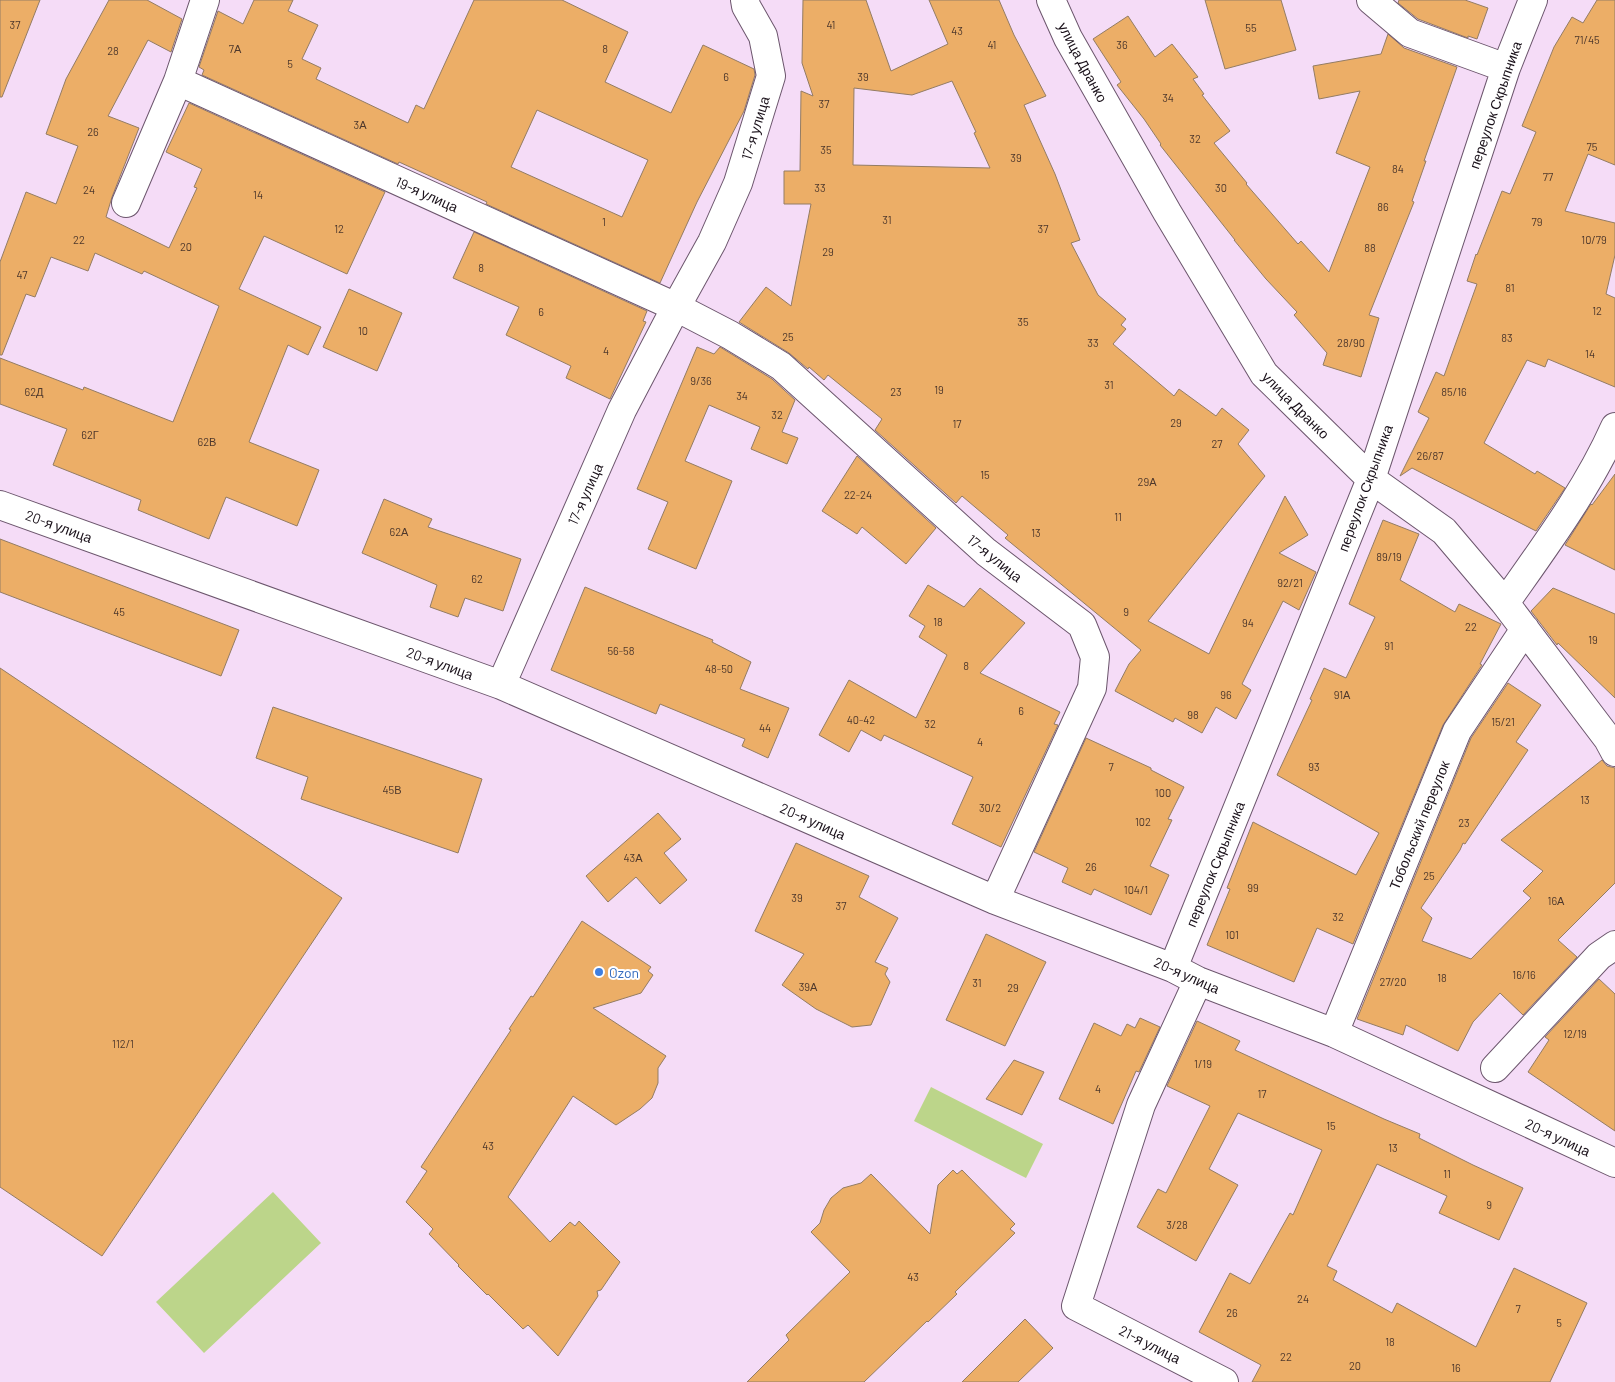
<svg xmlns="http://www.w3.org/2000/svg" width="1615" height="1382" viewBox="0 0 1615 1382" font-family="Barlow,sans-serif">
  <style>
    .green { fill: #bcd58a }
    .building { fill: #ecae67; stroke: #937c64; fill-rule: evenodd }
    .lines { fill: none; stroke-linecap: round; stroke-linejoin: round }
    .street-casing { stroke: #6c566d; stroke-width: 30 }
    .street { stroke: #fff; stroke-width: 28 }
    .shop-dot { fill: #3f7fe0; stroke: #fff; stroke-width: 2 }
    .labels { text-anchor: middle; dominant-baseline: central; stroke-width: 4; stroke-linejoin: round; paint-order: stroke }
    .number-label { font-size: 11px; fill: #4e382c }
    .street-label { font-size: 14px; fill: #191019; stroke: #fff }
    .shop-label { font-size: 14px; fill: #366cbe; stroke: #fff; text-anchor: start }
  </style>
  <rect width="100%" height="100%" fill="#f5dcf7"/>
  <path class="green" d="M931 1087 1043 1144 1026 1178 914 1121Z
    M273 1192 321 1243 204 1353 156 1302Z"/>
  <path class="building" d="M0 0H40L2 97H0Z
    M109 0H147L182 19 171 52 148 40 108 116 139 128 112 197 106 217 169 248 197 188 194 187 202 169 166 152 189 103 385 192 347 274 264 236 239 289 321 327 308 355 288 345 249 442 319 470 297 526 226 497 209 539 138 510 141 500 53 465 67 429 0 404V358L83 390 84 387 173 422 219 306 144 271 142 274 95 253 88 271 51 257 35 297 26 294 2 355H0V262L26 192 56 204 78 146 46 134 66 79Z
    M254 0H293L288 11 318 25 302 59 321 68 316 79 408 123 416 105 424 109 474 0H562L628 32 605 82 671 113 703 45 754 69 755 75 744 111 697 202 660 283 486 204 487 202 399 162 398 164 202 75 204 70 199 67 218 11 243 24ZM537 110 648 160 622 217 511 167Z
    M803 0H866L891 71 948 44 929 0H999L1014 35 1046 96 1024 105 1055 174 1080 240 1071 243 1098 295 1126 319 1121 325 1126 329 1113 344 1174 396 1179 389 1216 416 1222 408 1249 430 1238 444 1265 476 1148 621 1209 654 1285 496 1308 535 1279 553 1316 572 1299 610 1283 601 1242 684 1251 690 1236 719 1216 707 1202 733 1175 718 1173 722 1115 691 1129 664 1141 650 1005 538 1008 535 962 496 956 503 875 430 882 419 828 375 824 380 809 367 808 369 789 353 739 322 766 287 791 306 811 204H784V171H800L801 91 813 96 802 63ZM952 81 976 132 974 133 990 168 853 165 854 88 912 95Z
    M1205 0H1281L1296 50 1225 69Z
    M1399 0H1465L1488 8 1477 39 1468 36V38L1418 19 1398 3Z
    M1597 0H1615V165L1588 154 1565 211 1615 223V255L1606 294 1615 298V387L1548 359 1545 367 1527 360 1484 443 1535 474 1537 471 1565 488 1536 531 1412 468 1400 476 1429 418 1418 412 1436 372 1444 376 1477 284 1467 281 1476 254 1477 255 1502 191 1510 194 1536 132 1522 126 1554 47 1572 17 1583 23Z
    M1128 16 1155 57 1172 44 1198 77 1193 79 1204 94 1202 95 1230 131 1214 143 1247 183 1246 184 1298 244 1301 241 1329 272 1370 167 1336 153 1360 91 1319 99 1313 66 1381 54 1388 34 1404 48 1457 67 1424 161H1426L1412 201 1414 202 1369 315 1379 318 1361 377 1323 365 1327 353 1294 315 1297 312 1266 279 1234 240H1235L1160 145 1161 144 1144 119 1117 85 1121 82 1093 39Z
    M474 232 647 311 643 321 646 322 610 399 566 378 571 366 506 335 519 307 453 278Z
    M349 289 402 313 377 371 323 347Z
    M697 347 714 354 720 347 772 379 795 400 782 432 798 438 787 464 751 449 760 427 709 405 685 461 732 481 696 569 648 549 668 502 637 489Z
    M857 456 936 528 906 564 862 527 857 534 822 511Z
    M1615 474V570L1565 545 1591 504 1592 505Z
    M384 499 432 519 428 527 521 559 503 611 465 598 458 617 430 607 437 585 362 553Z
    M1383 520 1419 534 1400 580 1455 612 1459 604 1501 624 1480 664 1482 665 1443 725 1353 944 1317 928 1294 982 1207 945 1230 889 1227 888 1253 822 1356 875 1379 833 1277 775 1312 700 1310 699 1324 668 1346 678 1375 617 1349 604Z
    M0 539 239 630 221 676 0 592Z
    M928 585 964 607 980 588 1025 623 980 673 1060 712 1054 724 1058 725 1001 847 952 824 973 777 884 735 881 741 861 730 849 752 819 735 849 680 916 718 947 655 919 637 925 626 909 616Z
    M585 587 713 640 712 642 751 662 740 689 789 708 768 758 742 746 745 739 660 704 656 714 551 670Z
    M1553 588 1615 614V698L1558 643 1557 645 1531 611Z
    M0 668 342 898 102 1256 0 1187Z
    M1508 683 1541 705 1516 742 1528 750 1465 844 1463 843 1460 850 1421 908 1432 918 1422 941 1471 959 1531 898 1523 891 1543 871 1501 840 1602 760 1607 766 1615 768V883L1558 940 1577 957 1523 1015 1500 993 1473 1022 1458 1051 1406 1025 1403 1035 1357 1019 1471 738Z
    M273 707 482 779 458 853 301 799 308 777 256 758Z
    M1086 738 1151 768V770L1184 787 1168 819 1172 820 1150 866 1169 875 1151 915 1094 889 1091 895 1062 882 1068 868 1034 852Z
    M658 813 681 839 664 853 687 880 660 904 636 877 608 902 586 876Z
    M796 843 869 876 859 897 898 918 875 962 888 968 885 974 890 982 871 1025 852 1027 816 1009 782 985 804 954 755 931Z
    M582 921 651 967 648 971 653 975 641 993 593 1008 666 1056 658 1068V1083L652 1098 640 1109 616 1125 573 1096 508 1197 550 1242 570 1222 575 1226 579 1221 620 1262 601 1290 597 1291 598 1296 558 1356 528 1325 523 1329 488 1294 487 1295 458 1266 459 1265 429 1234 433 1229 406 1202 427 1171 421 1167 511 1030 509 1029 531 996 533 997Z
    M986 934 1046 962 1005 1046 946 1020Z
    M1599 979 1615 994V1131L1528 1072 1549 1040 1545 1037Z
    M1140 1018 1160 1027 1139 1072 1136 1071 1113 1124 1059 1099 1094 1023 1121 1036 1127 1024 1135 1028Z
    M1197 1021 1240 1041 1235 1050 1384 1119 1420 1134 1419 1138 1473 1165 1523 1188 1499 1240 1439 1213 1447 1196 1377 1164 1327 1266 1337 1271 1333 1280 1392 1313 1397 1303 1476 1347 1514 1268 1587 1303 1550 1382H1252L1261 1365 1199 1332 1230 1273 1250 1284 1290 1213 1293 1215 1322 1150 1238 1113 1209 1169 1238 1185 1196 1261 1137 1227 1158 1189 1166 1193 1210 1106 1167 1086Z
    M1014 1060 1044 1072 1022 1115 986 1099Z
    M953 1170 957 1174 962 1170 1015 1224 1010 1229 1015 1233 955 1292 957 1294 928 1322 927 1321 864 1382H747L789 1340 786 1335 850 1272 811 1232 820 1223 824 1210 831 1198 843 1188 861 1183 871 1174 930 1234 938 1185Z
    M1025 1319 1053 1348 1018 1382H962Z"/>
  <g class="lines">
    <g class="street-casing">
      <path id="street" d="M1051 0 1068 38 1167 212 1264 374 1371 479 1444 531 1505 603 1608 739 1615 752
        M1371 0 1410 33 1506 68
        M178 81 676 307 730 335 781 366 986 552 1082 625 1095 657 1092 688 995 900
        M126 203 178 81 205 0
        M0 505 501 685 995 900 1173 968 1198 981 1334 1033 1615 1163
        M1505 603C1545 546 1587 490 1615 427
        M501 685 622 410 676 307 712 242 738 183 771 76 763 36 746 6 745 0
        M1173 968 1371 479 1506 68 1533 0
        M1198 981 1141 1105 1076 1306 1224 1382
        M1334 1033 1457 731 1525 629
        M1495 1068 1599 956 1615 945"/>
    </g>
    <use href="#street" class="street"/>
  </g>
  <circle class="shop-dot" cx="599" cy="972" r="5"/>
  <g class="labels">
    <g class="number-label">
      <text x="15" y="24">37</text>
      <text x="831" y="24">41</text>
      <text x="1251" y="27">55</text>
      <text x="957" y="30">43</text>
      <text x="1587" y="39">71/45</text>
      <text x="992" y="44">41</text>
      <text x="1122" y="44">36</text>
      <text x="235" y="48">7А</text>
      <text x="605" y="48">8</text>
      <text x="113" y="50">28</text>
      <text x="290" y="63">5</text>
      <text x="726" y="76">6</text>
      <text x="863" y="76">39</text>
      <text x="1168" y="97">34</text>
      <text x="824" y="103">37</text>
      <text x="360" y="124">3А</text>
      <text x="93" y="131">26</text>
      <text x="1195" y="138">32</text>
      <text x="1592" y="146">75</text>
      <text x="826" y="149">35</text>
      <text x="1016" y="157">39</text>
      <text x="1398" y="168">84</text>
      <text x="1548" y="176">77</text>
      <text x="820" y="187">33</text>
      <text x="1221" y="187">30</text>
      <text x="89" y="189">24</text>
      <text x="258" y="194">14</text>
      <text x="1383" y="206">86</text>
      <text x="887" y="219">31</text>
      <text x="604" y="221">1</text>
      <text x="1537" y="221">79</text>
      <text x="339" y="228">12</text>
      <text x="1043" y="228">37</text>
      <text x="79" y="239">22</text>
      <text x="1594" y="239">10/79</text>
      <text x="186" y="246">20</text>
      <text x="1370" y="247">88</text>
      <text x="828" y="251">29</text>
      <text x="481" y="267">8</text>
      <text x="22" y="274">47</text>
      <text x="1510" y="287">81</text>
      <text x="1597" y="310">12</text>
      <text x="541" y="311">6</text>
      <text x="1023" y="321">35</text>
      <text x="363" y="330">10</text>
      <text x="788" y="336">25</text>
      <text x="1507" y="337">83</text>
      <text x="1093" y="342">33</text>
      <text x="1351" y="342">28/90</text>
      <text x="606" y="350">4</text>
      <text x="1590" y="353">14</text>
      <text x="701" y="380">9/36</text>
      <text x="1109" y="384">31</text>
      <text x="939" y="389">19</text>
      <text x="34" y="391">62Д</text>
      <text x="896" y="391">23</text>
      <text x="1454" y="391">85/16</text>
      <text x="742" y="395">34</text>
      <text x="777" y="414">32</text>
      <text x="1176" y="422">29</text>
      <text x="957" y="423">17</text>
      <text x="90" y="434">62Г</text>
      <text x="207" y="441">62В</text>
      <text x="1217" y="443">27</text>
      <text x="1430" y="455">26/87</text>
      <text x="985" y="474">15</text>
      <text x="1147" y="481">29А</text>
      <text x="858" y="494">22-24</text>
      <text x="1118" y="516">11</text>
      <text x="399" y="531">62А</text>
      <text x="1036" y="532">13</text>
      <text x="1389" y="556">89/19</text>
      <text x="477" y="578">62</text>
      <text x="1290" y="582">92/21</text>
      <text x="119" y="611">45</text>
      <text x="1126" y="611">9</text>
      <text x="938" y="621">18</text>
      <text x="1248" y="622">94</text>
      <text x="1471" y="626">22</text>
      <text x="1593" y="639">19</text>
      <text x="1389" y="645">91</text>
      <text x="621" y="650">56-58</text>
      <text x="966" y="665">8</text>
      <text x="719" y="668">48-50</text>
      <text x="1226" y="694">96</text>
      <text x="1342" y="694">91А</text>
      <text x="1021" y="710">6</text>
      <text x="1193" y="714">98</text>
      <text x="861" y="719">40-42</text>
      <text x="1503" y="721">15/21</text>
      <text x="930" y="723">32</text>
      <text x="765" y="727">44</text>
      <text x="980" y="741">4</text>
      <text x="1111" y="766">7</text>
      <text x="1314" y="766">93</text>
      <text x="392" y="789">45В</text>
      <text x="1163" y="792">100</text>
      <text x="1585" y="799">13</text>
      <text x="990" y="807">30/2</text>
      <text x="1143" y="821">102</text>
      <text x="1464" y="822">23</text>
      <text x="633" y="857">43А</text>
      <text x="1091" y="866">26</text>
      <text x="1429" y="875">25</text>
      <text x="1253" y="887">99</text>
      <text x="1136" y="889">104/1</text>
      <text x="797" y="897">39</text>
      <text x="1556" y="900">16А</text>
      <text x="841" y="905">37</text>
      <text x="1338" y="916">32</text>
      <text x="1232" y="934">101</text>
      <text x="1524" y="974">16/16</text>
      <text x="1442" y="977">18</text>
      <text x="1393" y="981">27/20</text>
      <text x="977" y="982">31</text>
      <text x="808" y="986">39А</text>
      <text x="1013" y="987">29</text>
      <text x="1575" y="1033">12/19</text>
      <text x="123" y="1043">112/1</text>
      <text x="1203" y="1063">1/19</text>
      <text x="1098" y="1088">4</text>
      <text x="1262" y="1093">17</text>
      <text x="1331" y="1125">15</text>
      <text x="488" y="1145">43</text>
      <text x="1393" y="1147">13</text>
      <text x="1447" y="1173">11</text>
      <text x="1489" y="1204">9</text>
      <text x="1177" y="1224">3/28</text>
      <text x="913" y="1276">43</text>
      <text x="1303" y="1298">24</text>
      <text x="1518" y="1308">7</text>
      <text x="1232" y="1312">26</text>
      <text x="1559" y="1322">5</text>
      <text x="1390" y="1341">18</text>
      <text x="1286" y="1356">22</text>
      <text x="1355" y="1365">20</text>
      <text x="1456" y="1367">16</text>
    </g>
    <g class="street-label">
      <text transform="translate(1083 62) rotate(62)">улица Дранко</text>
      <text transform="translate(1495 105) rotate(-71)">переулок Скрыпника</text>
      <text transform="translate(755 128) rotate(-73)">17-я улица</text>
      <text transform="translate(427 194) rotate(24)">19-я улица</text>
      <text transform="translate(1296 405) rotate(45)">улица Дранко</text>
      <text transform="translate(1365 488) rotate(-70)">переулок Скрыпника</text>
      <text transform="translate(585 494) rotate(-66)">17-я улица</text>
      <text transform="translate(59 526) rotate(20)">20-я улица</text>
      <text transform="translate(995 558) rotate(39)">17-я улица</text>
      <text transform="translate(440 663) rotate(20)">20-я улица</text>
      <text transform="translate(813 821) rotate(24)">20-я улица</text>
      <text transform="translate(1419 825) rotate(-68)">Тобольский переулок</text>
      <text transform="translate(1215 864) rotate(-68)">переулок Скрыпника</text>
      <text transform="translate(1187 975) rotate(24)">20-я улица</text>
      <text transform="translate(1558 1137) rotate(25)">20-я улица</text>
      <text transform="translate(1150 1344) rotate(27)">21-я улица</text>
    </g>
    <g class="shop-label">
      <text x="609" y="972">Ozon</text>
    </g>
  </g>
</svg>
